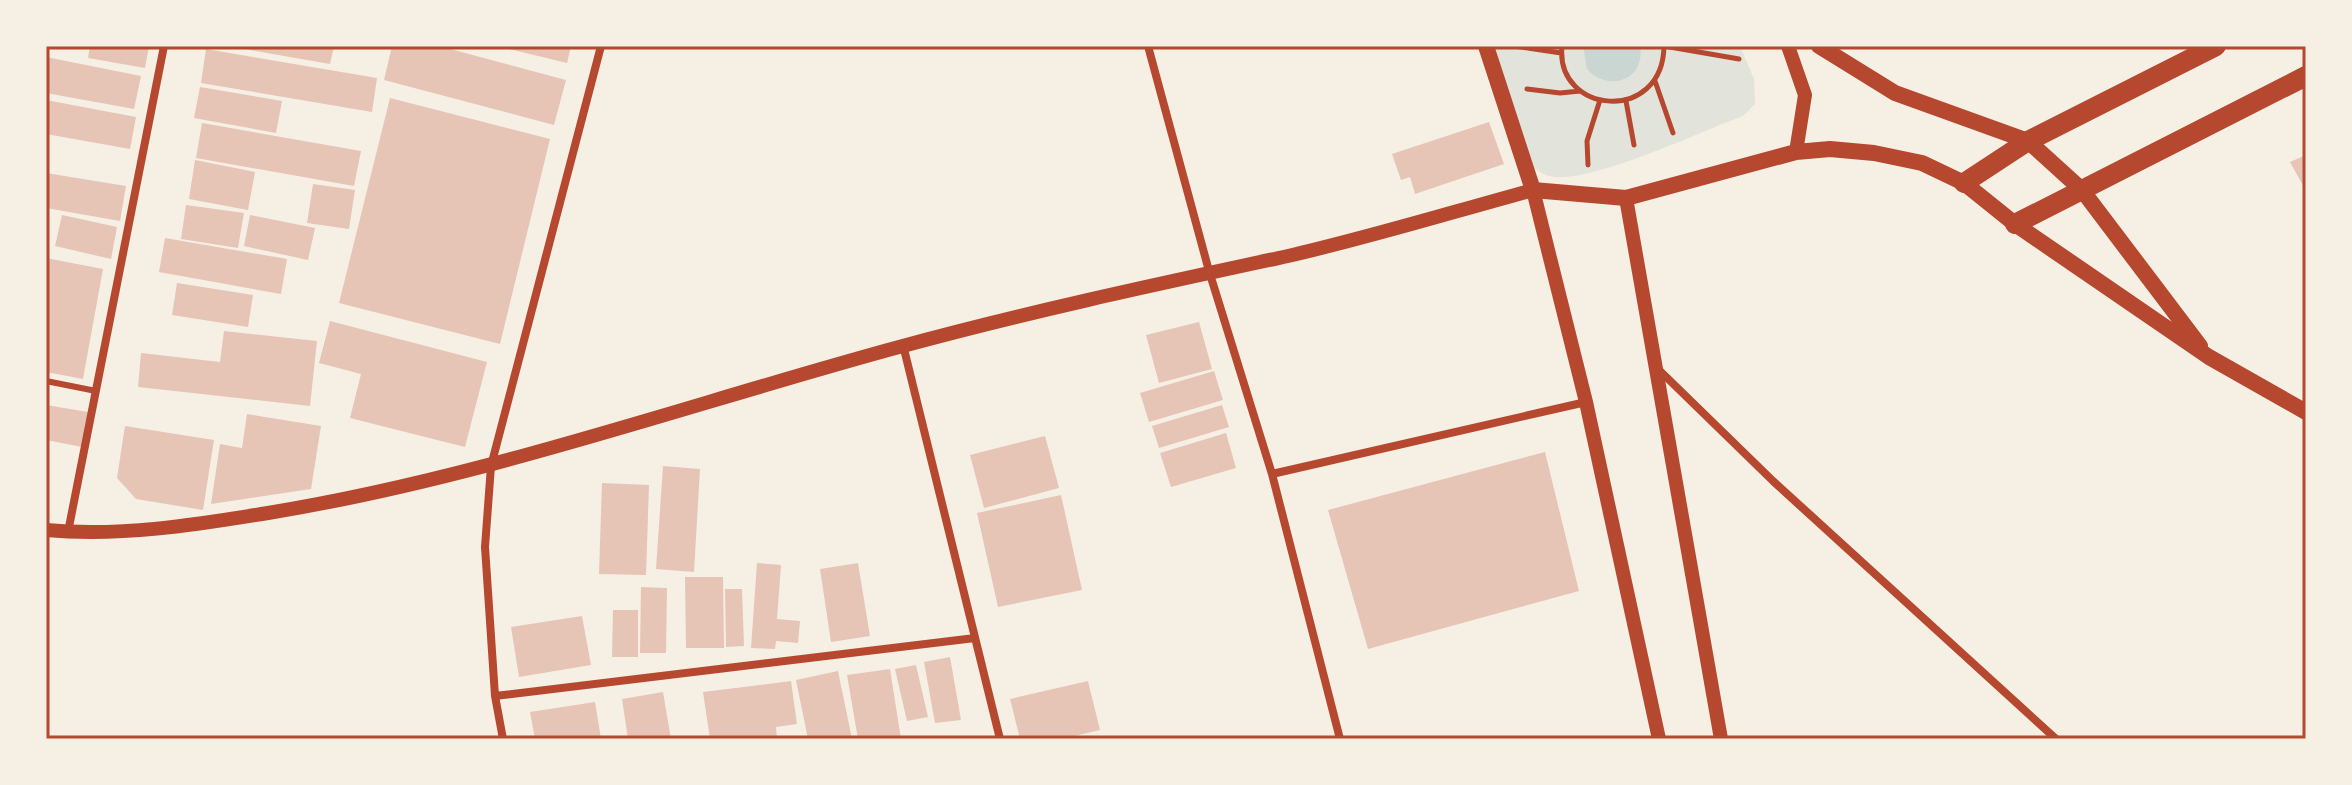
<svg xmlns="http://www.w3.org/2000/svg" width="2352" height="785" viewBox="0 0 2352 785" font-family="Lato,sans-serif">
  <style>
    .green { fill: #e2e4dc }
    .water { fill: #c9d6d2 }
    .building { fill: #e6c5b7 }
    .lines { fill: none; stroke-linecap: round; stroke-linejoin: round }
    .path { stroke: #b5482f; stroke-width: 5 }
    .service { stroke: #b5482f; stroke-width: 6 }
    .minor { stroke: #b5482f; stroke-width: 8 }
    .tertiary { stroke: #b5482f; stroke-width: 14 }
    .secondary { stroke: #b5482f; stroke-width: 16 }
    .primary { stroke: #b5482f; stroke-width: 20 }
    .neatline { fill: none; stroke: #b5482f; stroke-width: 3 }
  </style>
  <rect width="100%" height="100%" fill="#f6efe4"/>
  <path class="green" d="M1495 46H1740L1754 79 1755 104 1743 116C1702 131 1586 186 1549 176 1536 173 1518 155 1513 143 1502 117 1505 77 1495 46Z"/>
  <path class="water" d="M1583 46H1640C1646 80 1608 93 1587 69Z"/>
  <path class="building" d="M90 46H149L145 68 88 58Z
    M227 46H334L330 64Z
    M392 46H439L566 80 554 125 384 80Z
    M497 46H571L567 63Z
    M206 49 377 78 372 112 201 83Z
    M46 57 141 76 134 109 46 93Z
    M200 87 282 101 276 133 194 118Z
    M390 98 550 139 500 344 339 303Z
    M46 100 136 117 130 149 46 134Z
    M1489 122 1504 164 1415 194 1410 177 1401 180 1392 154Z
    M202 123 361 151 354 186 196 158Z
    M2306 155V191L2290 162Z
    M195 160 255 172 248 210 189 199Z
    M46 173 126 186 120 221 46 208Z
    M313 184 355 190 349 229 307 223Z
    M186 205 244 213 238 248 181 239Z
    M62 215 117 227 111 259 55 246Z
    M250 215 315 228 308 260 244 246Z
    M165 238 287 259 281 294 159 272Z
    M46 258 103 269 83 379 46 372Z
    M177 283 253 295 248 327 172 315Z
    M330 321 487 362 465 447 350 418 361 374 319 363Z
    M1199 322 1212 369 1159 383 1146 335Z
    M224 331 317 341 310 406 138 387 141 353 220 362Z
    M1214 371 1223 400 1149 422 1140 393Z
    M46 405 88 412 82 447 46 440Z
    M1222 405 1229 427 1159 448 1152 426Z
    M247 414 321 426 311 489 211 504 220 444 242 448Z
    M125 426 214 440 203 510 136 499 117 478Z
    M1226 433 1236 468 1171 487 1160 453Z
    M1045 436 1059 488 984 508 970 455Z
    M1545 452 1579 591 1368 649 1328 510Z
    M663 466 700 469 694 572 656 569Z
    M602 483 649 485 646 575 599 574Z
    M1061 495 1082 590 998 607 977 513Z
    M757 563 781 565 777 619 800 621 798 643 776 641 775 649 751 648Z
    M858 563 870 636 831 642 820 569Z
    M685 577H723L724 648H686Z
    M641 587 667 588 666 653H640Z
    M725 589H742L744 646 726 647Z
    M613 610H638V657H612Z
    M582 616 591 665 519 677 511 627Z
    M950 657 961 720 935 723 924 662Z
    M916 665 928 717 907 721 895 669Z
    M890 669 901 739H858L847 675Z
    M838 671 852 739H808L796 680Z
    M791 681 797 724 776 727 777 739H710L703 692Z
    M1088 681 1100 730 1062 739H1020L1010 699Z
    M663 692 671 739H628L622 699Z
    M595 702 601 739H535L530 712Z"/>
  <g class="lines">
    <path class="path" d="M1514 46 1561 53
      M1562 46C1555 115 1663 124 1664 46
      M1664 46 1739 59
      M1655 81 1673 133
      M1527 89 1560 93 1580 91
      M1626 101 1634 145
      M1588 165 1587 141 1600 100"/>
    <path class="service" d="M46 381 96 391"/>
    <path class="minor" d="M1148 46 1209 271 1272 474 1340 739
      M903 345 1000 739
      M1658 369 1773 481 2056 739
      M1272 474 1586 402
      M68 532 164 46
      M495 696 975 638
      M503 739 495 696 485 547 491 466 601 46"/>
    <path class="tertiary" d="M1788 46 1805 95 1796 152
      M1626 198 1721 739
      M46 530C119 537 195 525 268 513 483 478 689 404 899 347 1027 312 1158 284 1288 256 1371 237 1452 212 1533 190L1586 402 1659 739"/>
    <path class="secondary" d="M1486 46 1533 190 1626 198 1796 152 1830 149 1874 153 1922 163 1964 183 2015 224 2209 357 2306 412
      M1819 46 1895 93 2028 141 2082 190 2200 346"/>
    <path class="primary" d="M1964 183 2028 141 2216 46
      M2015 224 2306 76"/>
  </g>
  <rect width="2352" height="785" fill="none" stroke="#f6efe4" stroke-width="96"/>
  <rect x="48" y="48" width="2256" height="689" class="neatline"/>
</svg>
